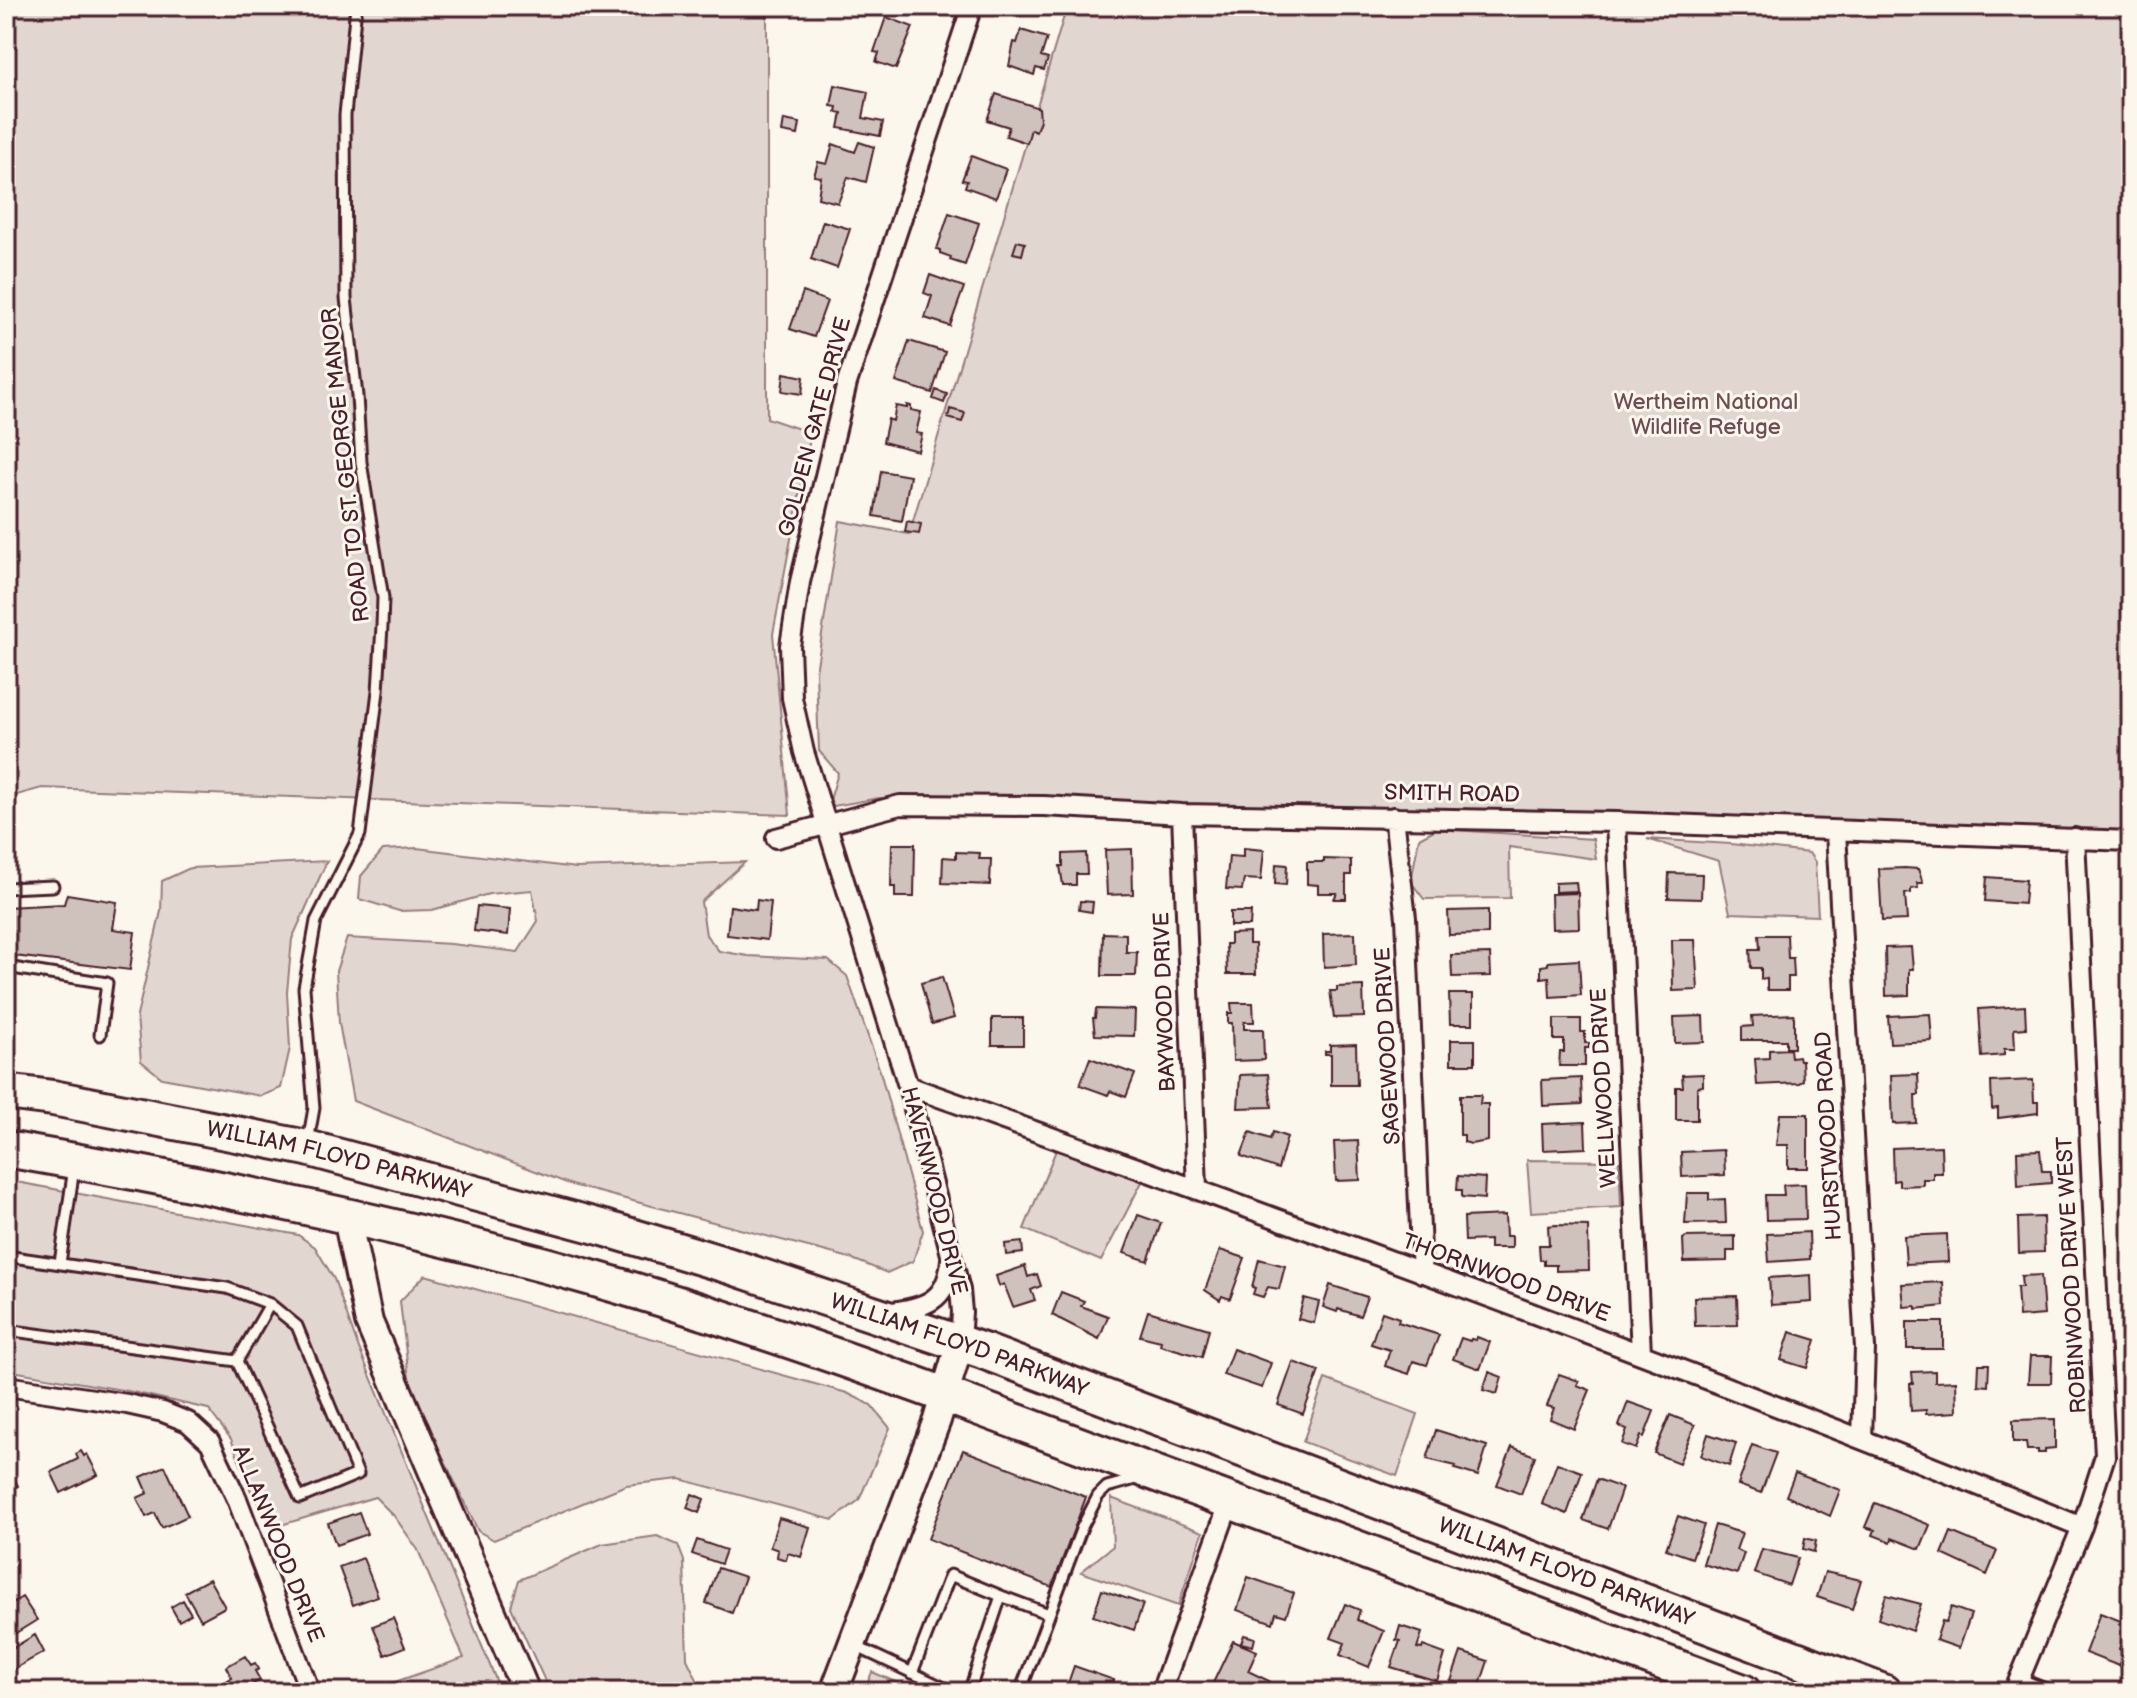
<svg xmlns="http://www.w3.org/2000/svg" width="2137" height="1698" viewBox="0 0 2137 1698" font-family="'Balsamiq Sans',sans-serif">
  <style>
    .green { fill: #e2d7d0; stroke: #967b7e; stroke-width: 2 }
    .building { fill: #cfc2bc; stroke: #4a1f2b; stroke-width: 2 }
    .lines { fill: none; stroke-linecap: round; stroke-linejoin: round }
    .lane-casing { stroke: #4a1f2b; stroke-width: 15 }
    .street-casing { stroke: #4a1f2b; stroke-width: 24 }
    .secondary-casing { stroke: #4a1f2b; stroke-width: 32 }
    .highway-casing { stroke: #4a1f2b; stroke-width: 40 }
    .lane { stroke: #fbf7ec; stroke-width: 9 }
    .street { stroke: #fbf7ec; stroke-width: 18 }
    .secondary { stroke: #fbf7ec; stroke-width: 26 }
    .highway { stroke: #fbf7ec; stroke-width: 34 }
    .labels { text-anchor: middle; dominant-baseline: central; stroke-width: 6; stroke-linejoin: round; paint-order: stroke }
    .park-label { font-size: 22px; fill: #704d54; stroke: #fbf7ec }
    .street-label { font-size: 22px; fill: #4a1f2b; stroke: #fbf7ec }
  </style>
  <rect width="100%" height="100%" fill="#fbf7ec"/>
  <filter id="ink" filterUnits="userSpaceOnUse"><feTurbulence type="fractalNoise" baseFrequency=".0125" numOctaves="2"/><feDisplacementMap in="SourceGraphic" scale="16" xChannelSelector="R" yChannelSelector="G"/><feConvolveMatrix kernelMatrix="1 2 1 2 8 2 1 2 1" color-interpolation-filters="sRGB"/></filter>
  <g filter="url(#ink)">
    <path class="green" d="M6 6H767V418L811 433 773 634 790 815 42 788 6 798Z
      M1067 6H2131V838L1313 808 879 798 828 807 838 773 819 751 816 672 840 521 909 534Z
      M1436 829 1593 839 1596 859 1509 847 1510 898 1424 899 1411 882 1419 838Z
      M1647 839 1731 844 1809 853 1815 862 1818 916 1730 913 1719 861Z
      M417 848 576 868 745 862 701 902 706 935 719 951 748 956 828 960 847 976 880 1071 923 1231 913 1261 887 1273 850 1258 572 1185 353 1101 339 1023 336 971 347 938 451 944 518 952 538 921 532 890 489 894 432 910 399 911 359 899 361 876 383 850Z
      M327 861 292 939 287 992 290 1048 281 1088 261 1096 162 1078 141 1061 137 1016 161 911 162 881 190 868Z
      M1056 1150 1143 1180 1101 1261 1024 1229Z
      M1527 1160 1619 1161 1621 1207 1531 1212Z
      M6 1180 298 1235 315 1247 334 1279 356 1341 501 1692H366L464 1658 418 1550 394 1516 375 1497 281 1525H272L251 1491 231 1439 208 1409 128 1391 6 1370Z
      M425 1275 847 1393 871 1405 890 1428 859 1500 833 1520 680 1479 626 1485 494 1540 478 1531 410 1388 400 1301Z
      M1325 1379 1418 1414 1397 1476 1303 1442Z
      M1111 1498 1203 1532 1178 1606 1081 1572 1113 1546Z
      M657 1536 678 1545 684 1561 687 1659 703 1692H550L511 1607 519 1580 602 1544Z
      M872 1672 919 1692H864Z"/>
    <path class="building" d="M1051 6H1061L1059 12 1049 13Z
      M886 17 913 27 896 69 876 62 879 53 874 52Z
      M1021 30 1047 38 1041 57 1048 59 1044 70 1036 68 1034 75 1009 66 1014 42 1017 43Z
      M835 85 868 92 863 118 883 122 880 136 839 128 842 113 836 112 837 107 831 106Z
      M996 94 1039 108 1040 120 1036 131 1031 129 1027 143 1006 136 1009 127 987 120Z
      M784 120 800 123 798 135 782 132Z
      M859 142 874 147 866 182 848 177 838 203 818 198 821 177 814 176 818 162 827 164 833 144 855 152Z
      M971 156 1006 169 996 198 965 187 967 181 962 180Z
      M949 213 979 223 965 265 950 260 951 257 940 253V250L937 249Z
      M823 221 850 229 837 268 811 259Z
      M1017 241 1025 243 1022 255 1013 253Z
      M930 275 964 287 950 326 925 318 932 296 924 293Z
      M803 292 827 301 814 337 790 329Z
      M909 341 945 352 932 393 896 382Z
      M784 373 804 377 802 394 782 391Z
      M936 390 947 394 944 403 933 399Z
      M907 405 911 406V410L921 412 916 433 922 434 918 451 883 442 888 419 893 421 896 406 907 408Z
      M950 409 965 413 962 422 948 418Z
      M881 471 910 476 902 521 874 516Z
      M907 521 921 524 919 534 905 532Z
      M892 844H915L914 897H895V887H891Z
      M1243 848 1264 850 1261 880 1244 879 1242 890 1226 889 1229 856 1243 857Z
      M1132 849 1133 894 1107 895 1105 850Z
      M956 852 980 853 979 859H991L990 885 942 883 943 857 956 858Z
      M1086 853 1087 874H1076V885H1063L1060 866H1063V854Z
      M1324 859 1351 860V875H1346V899H1334L1337 893H1318V885L1307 884V862H1324Z
      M1276 864 1287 865 1286 885 1275 884Z
      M1905 868 1918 869 1923 883H1917L1918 888 1911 889V893L1905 894 1907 920 1882 921 1879 869Z
      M1669 873 1702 874 1701 899 1668 898Z
      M1987 877 2026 880 2024 904 1985 901Z
      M1576 882 1577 891 1555 892V883Z
      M1578 893 1579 928 1552 929 1551 894Z
      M67 894 117 902 113 929 135 932 130 970 6 955V907L64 904Z
      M757 900 771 902 767 940 727 935 730 906 756 910Z
      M1080 901 1093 902 1092 912 1079 910Z
      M477 906 510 909 508 935 474 931Z
      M1488 910V934L1449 935 1448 911Z
      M1230 912H1251L1250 926H1230Z
      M1103 933 1126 934V952H1137L1136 976H1102Z
      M1249 933V944H1255L1256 974H1227L1226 944H1230V934Z
      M1355 933 1356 965 1324 967 1323 934Z
      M1759 935H1787L1788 958H1793L1794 977H1788V990H1767V978L1761 979V968H1751L1750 949H1760Z
      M1672 940H1695L1698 990 1673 991Z
      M1911 947 1913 969H1909V995L1886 996 1885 948Z
      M1490 954 1491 976 1452 977 1451 955Z
      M1579 960 1581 995 1550 997 1549 977 1541 978V966L1548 965V962Z
      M942 977 954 1018 932 1024 921 983Z
      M1363 986 1364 1017 1334 1018 1330 991H1337V987Z
      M1449 994H1473V1024H1450Z
      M1231 1003H1253L1254 1022H1244V1029H1263L1264 1060 1233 1061 1232 1023H1228V1013H1232Z
      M2025 1006 2026 1028 2014 1029 2015 1049H2004V1055L1982 1057 1979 1009Z
      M1096 1009 1135 1010 1134 1036 1095 1035 1093 1018H1095Z
      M1794 1014V1048H1786V1040H1742V1027L1753 1026 1752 1016Z
      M1930 1014 1932 1041 1890 1043 1888 1016Z
      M1703 1016 1704 1042 1675 1043 1674 1017Z
      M992 1018H1023V1045H992Z
      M1554 1019H1581V1032H1585V1043H1589V1048H1585V1066H1559L1560 1052H1564V1040H1554Z
      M2128 1020H2131V1048H2129Z
      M1451 1040H1475V1064H1451Z
      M1356 1044 1357 1085H1331V1054H1325V1051H1330V1045Z
      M1790 1049 1791 1057 1798 1056 1799 1060H1802L1803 1081 1799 1083 1757 1085 1755 1059 1769 1058V1050Z
      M1090 1058 1135 1074 1126 1097 1110 1091 1108 1095 1080 1085Z
      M1268 1074 1272 1107 1238 1108 1240 1075Z
      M1703 1074V1086L1697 1087V1120H1676V1087H1683L1682 1075Z
      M1918 1074 1919 1095H1915L1916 1123 1893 1124 1891 1075Z
      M1581 1078 1582 1104 1543 1106 1542 1080Z
      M2033 1080 2034 1102H2038V1113L1998 1118V1108L1992 1109 1991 1082Z
      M1460 1095H1481L1480 1104H1488V1141L1471 1144 1464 1142V1135H1460Z
      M1780 1114H1808V1168H1788V1145H1776Z
      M1585 1122 1586 1148 1543 1150 1542 1124Z
      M1250 1132 1270 1139 1273 1132 1287 1137 1278 1169 1241 1156Z
      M1358 1141 1360 1180 1336 1181 1334 1142Z
      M1941 1146 1942 1173H1933V1179H1923V1185L1899 1186V1180L1893 1181 1892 1148Z
      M1724 1150 1725 1175 1682 1177 1681 1152Z
      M2040 1150 2042 1171H2051V1183L2018 1186 2017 1151Z
      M1458 1176 1485 1178 1484 1199 1462 1197V1190H1457Z
      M1805 1184 1806 1219 1766 1220 1765 1195H1784L1783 1185Z
      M1687 1193H1709V1200L1725 1199 1726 1223 1685 1224Z
      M1138 1215 1161 1223 1148 1261 1124 1253Z
      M1505 1215 1506 1236H1512V1248H1490V1240L1465 1241 1464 1217Z
      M2043 1217 2044 1252 2019 1253 2018 1218Z
      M1556 1225 1588 1226 1589 1270 1556 1271V1265H1544V1260H1540L1539 1245H1549L1548 1226Z
      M1809 1232 1810 1259 1769 1262 1767 1234Z
      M1947 1234 1948 1262 1906 1264 1904 1236Z
      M1735 1236V1251H1727V1261L1684 1262 1683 1239 1686 1237Z
      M1022 1242 1023 1253 1006 1255 1005 1244Z
      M1220 1250 1245 1258 1230 1299 1222 1296 1220 1300 1205 1290Z
      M1259 1259 1285 1266 1279 1289 1268 1287 1263 1297 1253 1294 1255 1288 1252 1287Z
      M1025 1266 1028 1277 1037 1274 1041 1286 1031 1290 1035 1300 1013 1307 1004 1284 999 1286 996 1276Z
      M1811 1275 1812 1302 1771 1305 1769 1278Z
      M2041 1275 2044 1315 2019 1317 2017 1287H2022L2021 1276Z
      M1943 1282 1944 1306 1916 1309V1306L1904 1307 1902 1284Z
      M1330 1285 1367 1297 1360 1316 1338 1309 1337 1312 1323 1307Z
      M1061 1292 1084 1301 1081 1306 1108 1316 1099 1339 1052 1315Z
      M1737 1296 1738 1325 1695 1326 1694 1297Z
      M1304 1298 1319 1302 1314 1323 1298 1319Z
      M1148 1311 1209 1329 1202 1357 1160 1345 1161 1341 1140 1336Z
      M1382 1312 1399 1318 1398 1322 1439 1335 1427 1365 1413 1361 1409 1374 1385 1366 1390 1350 1371 1344Z
      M1907 1322H1943V1349H1907Z
      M1790 1332 1816 1340 1807 1368 1781 1360Z
      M1477 1337 1490 1342 1480 1369 1453 1359 1461 1338 1470 1341 1471 1339 1476 1340Z
      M1233 1349 1271 1363 1262 1388 1223 1375Z
      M2030 1356H2052L2051 1383H2028Z
      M1293 1362 1319 1371 1303 1414 1278 1405Z
      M1979 1364H1989L1988 1386 1978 1385Z
      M1935 1371V1382L1956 1381 1957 1412 1926 1414V1410L1911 1411 1910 1383H1913L1912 1372Z
      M1489 1372 1502 1377 1497 1394 1483 1390Z
      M1559 1374 1579 1381 1577 1385 1590 1390 1574 1429 1550 1419 1554 1408 1547 1406Z
      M1628 1402 1654 1411 1644 1437 1641 1436 1636 1449 1622 1444 1627 1429 1619 1426Z
      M1670 1415 1695 1425 1679 1463 1654 1453Z
      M2055 1419V1448L2045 1449V1453H2038V1450H2027L2026 1442H2013V1420Z
      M1436 1430 1487 1446 1478 1476 1455 1469 1456 1466 1427 1459Z
      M1708 1434 1736 1443 1729 1466 1701 1456Z
      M1752 1445 1776 1453 1761 1493 1738 1485Z
      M1512 1447 1535 1456 1521 1494 1497 1485Z
      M963 1450 1086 1497 1052 1587 928 1539Z
      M81 1451 84 1456 87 1454 98 1475 61 1493 51 1472 78 1459 76 1454Z
      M1557 1463 1582 1472 1567 1514 1542 1504Z
      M6 1464 18 1486 6 1493Z
      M165 1466 188 1516 162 1528 155 1513 146 1517 137 1498 148 1493 141 1477Z
      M1795 1473 1840 1490 1830 1516 1786 1496Z
      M1597 1479 1622 1488 1608 1529 1583 1520Z
      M692 1494 704 1499 699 1513 687 1508Z
      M1875 1503 1930 1525 1920 1549 1892 1538 1891 1542 1873 1535 1875 1530 1865 1527Z
      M359 1512 367 1534 336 1545 328 1523Z
      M1678 1516 1704 1525 1692 1558 1666 1549Z
      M779 1518 810 1527 801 1557 788 1553 786 1560 777 1557 778 1550 770 1547Z
      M1715 1525 1742 1533 1736 1550 1744 1553 1737 1574 1703 1564Z
      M1951 1532 1997 1551 1987 1575 1942 1554Z
      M1805 1538 1816 1541 1814 1552 1803 1549Z
      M697 1540 726 1550 721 1564 692 1554Z
      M1762 1549 1798 1558 1789 1585 1754 1573Z
      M2131 1557V1578L2124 1575Z
      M363 1558 378 1596 353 1605 339 1567Z
      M718 1568 745 1577 732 1613 706 1603Z
      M1825 1572 1861 1580 1852 1609 1817 1597Z
      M1248 1577 1294 1593 1286 1616 1276 1613 1273 1623 1237 1610Z
      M209 1579 225 1607 201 1620 185 1592Z
      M1102 1590 1143 1604 1134 1630 1093 1616Z
      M1886 1595 1921 1604 1912 1631 1878 1619Z
      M22 1597 37 1620 6 1639V1607Z
      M183 1600 191 1614 179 1621 171 1607Z
      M1345 1604 1360 1610 1357 1620 1384 1631 1369 1667 1340 1655 1345 1643 1331 1638Z
      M1951 1607 1971 1614 1959 1648 1936 1640 1942 1621 1946 1622Z
      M2100 1613 2121 1621 2119 1624 2127 1627 2119 1649 2125 1652 2119 1666 2085 1653Z
      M393 1618 405 1647 385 1655 373 1626Z
      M1400 1626 1422 1633 1417 1648 1422 1649 1423 1646 1445 1654 1437 1681 1391 1667 1400 1641 1396 1640Z
      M35 1635 44 1652 9 1672 6 1652Z
      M1244 1635 1255 1638 1253 1646 1241 1643Z
      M1233 1641 1257 1651 1248 1671 1269 1681 1264 1692H1227L1212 1685Z
      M1461 1652 1488 1661 1478 1691 1465 1692 1467 1686 1451 1681Z
      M245 1656 251 1665 255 1663 259 1669 255 1671 260 1680 239 1692H230L224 1682 232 1678 226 1667Z
      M1074 1666 1114 1680 1110 1692H1073L1066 1689Z"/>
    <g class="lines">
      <g class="lane-casing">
        <path id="lane" d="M6 888 53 886
          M6 967 107 983 100 1035
          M308 1142 314 1108 304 988 316 921 360 834 378 691 382 626 383 598 361 462 357 396 346 298 345 115 356 6
          M6 1256 227 1288 270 1304 297 1326 358 1474 300 1498 237 1361
          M60 1263 74 1168
          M6 1330 237 1361
          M237 1361 270 1304
          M1001 1596 1049 1614
          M855 1646 953 1692
          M912 1673 950 1575 1001 1596 969 1692
          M1020 1692 1082 1527 1098 1496 1107 1487 1139 1478"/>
      </g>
      <g class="street-casing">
        <path id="street" d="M1182 814 1197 1188
          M1394 817 1406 918 1422 1273
          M1616 822 1641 1353
          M1836 832 1865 1348 1862 1438
          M776 838 900 805 1044 806 1182 814 1616 822 2131 841
          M908 1086C1302 1226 1694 1370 2082 1527
          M887 1313C924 1307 948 1303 951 1259
          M960 1343 962 1312 960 1290 908 1086 804 752 792 698 790 646 800 582 847 383 972 6
          M6 1386 127 1404 163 1412 188 1422 210 1442 237 1499 310 1692
          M2018 1683 2041 1692
          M1161 1692 1230 1501
          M2014 1692 2082 1527 2105 1456 2075 838"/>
      </g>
      <g class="secondary-casing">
        <path id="secondary" d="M347 1218 369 1322 526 1692
          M834 1692 937 1420 960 1343"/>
      </g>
      <g class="highway-casing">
        <g id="highway">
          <path id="s1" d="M6 1092 53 1098 307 1148 604 1228 730 1266 983 1351 1883 1692"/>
          <path d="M6 1149C204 1183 402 1224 595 1279 714 1313 829 1353 945 1395L1743 1692"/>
        </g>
      </g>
      <use href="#lane" class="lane"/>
      <use href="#street" class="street"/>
      <use href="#secondary" class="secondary"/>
      <use href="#highway" class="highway"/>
    </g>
  </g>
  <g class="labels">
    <g class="park-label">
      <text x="1706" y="402">Wertheim National<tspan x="1706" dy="25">Wildlife Refuge</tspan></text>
    </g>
    <g class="street-label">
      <text transform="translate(815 427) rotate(-75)">GOLDEN GATE DRIVE</text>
      <text transform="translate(346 465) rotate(-96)">ROAD TO ST. GEORGE MANOR</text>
      <text transform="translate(1452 794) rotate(1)">SMITH ROAD</text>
      <text transform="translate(1165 1002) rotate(-92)">BAYWOOD DRIVE</text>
      <text transform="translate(1388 1046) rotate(-93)">SAGEWOOD DRIVE</text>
      <text transform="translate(1604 1088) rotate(-93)">WELLWOOD DRIVE</text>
      <text transform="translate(1829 1136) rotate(-93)">HURSTWOOD ROAD</text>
      <text stroke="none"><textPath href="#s1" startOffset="340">WILLIAM FLOYD PARKWAY</textPath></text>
      <text transform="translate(934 1191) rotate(76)">HAVENWOOD DRIVE</text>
      <text transform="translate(2072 1275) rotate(-93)">ROBINWOOD DRIVE WEST</text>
      <text transform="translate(1506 1278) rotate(20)">THORNWOOD DRIVE</text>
      <text stroke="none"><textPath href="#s1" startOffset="988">WILLIAM FLOYD PARKWAY</textPath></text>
      <text transform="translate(278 1544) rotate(68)">ALLANWOOD DRIVE</text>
      <text stroke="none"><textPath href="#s1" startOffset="1636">WILLIAM FLOYD PARKWAY</textPath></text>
    </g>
  </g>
  <rect width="2137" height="1698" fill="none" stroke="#fbf7ec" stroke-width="32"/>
  <rect x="16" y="16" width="2105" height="1666" fill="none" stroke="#4a1f2b" stroke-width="3" filter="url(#ink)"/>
</svg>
